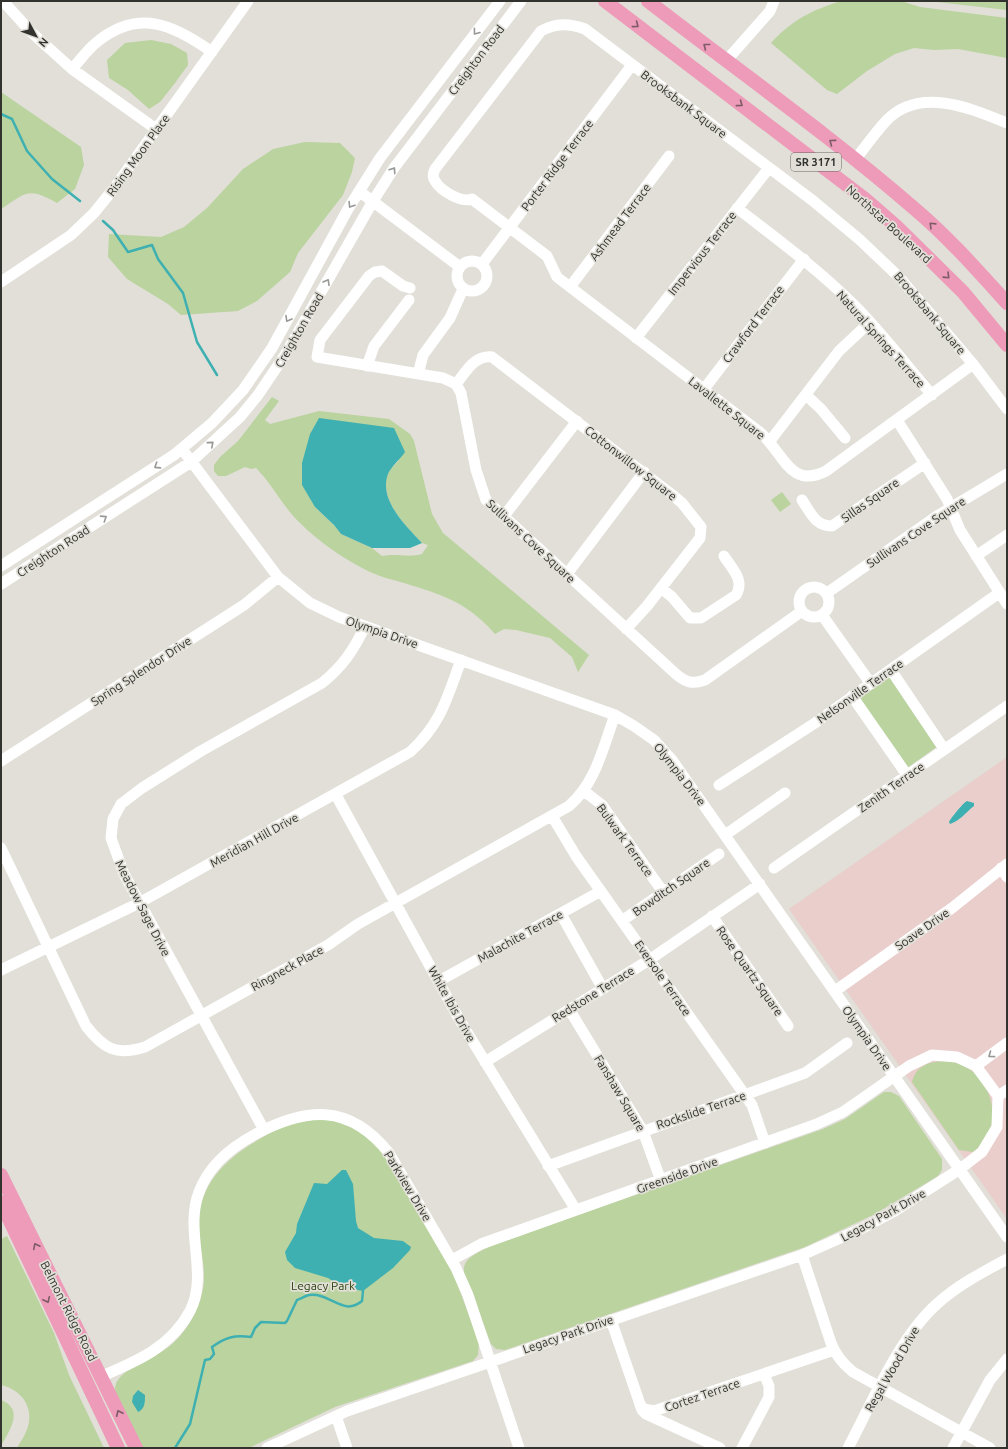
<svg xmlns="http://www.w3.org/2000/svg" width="1008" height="1449" viewBox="0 0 1008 1449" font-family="Ubuntu,sans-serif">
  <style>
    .commercial { fill: #e9cecc }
    .green { fill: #bad39f; fill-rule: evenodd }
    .water { fill: #3eb0b2 }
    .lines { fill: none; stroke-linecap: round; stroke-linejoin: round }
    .stream { stroke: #3eb0b2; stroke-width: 2.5 }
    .minor { stroke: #fff; stroke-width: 11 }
    .major { stroke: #ee9ab9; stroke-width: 14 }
    .oneway { stroke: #7d5c66 }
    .oneway2 { stroke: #989896 }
    .labels { text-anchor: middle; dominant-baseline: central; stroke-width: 3.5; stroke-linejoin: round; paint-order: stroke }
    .shield { fill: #e1dfd7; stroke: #666661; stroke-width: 1 }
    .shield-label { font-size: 11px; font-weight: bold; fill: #32322e }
    .street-label { font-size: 12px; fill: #32322e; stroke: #e1dfd7 }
    .park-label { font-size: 12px; fill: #2f4412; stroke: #e1dfd7 }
  </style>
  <rect width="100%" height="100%" fill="#e1dfd7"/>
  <path class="commercial" d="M1007 757V1219L789 909Z"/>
  <path class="green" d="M841 1H901L920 7 1007 18V58L958 49 934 50 914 48 895 54 867 71 837 94 827 90 771 43C792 20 812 10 841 1Z
    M928 1H1007V10Z
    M151 40 171 44 187 53 188 65 175 83 160 102 149 109 128 90 109 78 107 60 125 43Z
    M1 92 81 147 84 165 75 189 57 203C28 187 27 192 1 209Z
    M305 142 340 143 355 158 352 172 343 195 298 253 290 272 257 301 238 311 181 315 168 304 127 279 108 257 109 234 161 237 184 227 207 208 243 169 273 149Z
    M272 397 279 401 265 420 270 424 319 411 389 419 410 434 414 441 432 514 443 533 589 655 578 672 572 657 550 638 516 630 504 629 495 634C467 602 443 595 404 583 390 579 377 576 364 569 341 557 318 541 300 523 283 507 273 485 256 468L251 469 245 467 226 476H218L214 471V465L220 457 238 441ZM399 460C396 464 389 470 387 474 380 502 406 526 422 543L428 545 422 554C409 558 396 553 382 556L372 548 341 534 334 525 315 507Z
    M782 492 791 504 780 512 771 500Z
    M888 674 938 746 907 768 856 696Z
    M944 1061C951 1062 959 1063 965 1066 996 1085 1004 1130 973 1152L959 1150 912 1082C916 1066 928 1062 944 1061Z
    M884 1092H891L899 1096 942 1159V1170L938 1176 873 1215 805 1247 505 1350 496 1349 491 1344 464 1273C462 1257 479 1253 490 1246L823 1129 845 1119Z
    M317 1119 337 1121 364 1133 385 1154 453 1273 479 1342 478 1355 473 1361 335 1407 249 1448H142C135 1435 116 1403 115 1390 114 1369 156 1359 171 1345 183 1335 191 1322 197 1308 211 1276 200 1259 199 1228 197 1186 225 1159 258 1140 265 1136 272 1131 279 1128 290 1123 305 1122 317 1119Z
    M7 1236 54 1333 69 1375 104 1448H17C21 1441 26 1434 28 1426 34 1406 20 1389 1 1385V1239Z
    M1 1400C25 1409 9 1431 1 1446Z"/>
  <path class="water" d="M319 418 394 428 405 452C401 458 390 468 388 474 378 500 407 527 422 543L410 548H372L341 534 334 525 315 507 302 485V463L310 434Z
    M967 801 974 803V806C966 812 960 821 950 824L949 822C951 818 963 803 967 801Z
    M342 1170H346L353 1184 356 1221 358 1228 374 1238 403 1241 411 1247 410 1250 393 1268 363 1291 342 1287 328 1278 295 1268 287 1260 285 1252 296 1233 297 1224 314 1183 327 1184Z
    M138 1390 145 1395C145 1402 145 1409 138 1412L132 1402 133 1396Z"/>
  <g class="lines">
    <path class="stream" d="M1 114 12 119 27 151 52 179 80 201
      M103 221 113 230 128 252 152 245 158 259 183 293 197 342 217 375
      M175 1448 190 1424 205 1360 210 1359 214 1354 212 1347C226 1337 234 1335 251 1337L255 1328 261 1322 285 1323 287 1321 297 1300C300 1299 305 1296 309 1295 330 1292 343 1317 362 1301L363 1291"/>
    <path class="minor" d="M3 1 31 32 72 69 156 129
      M726 61 770 11 774 1
      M72 69C80 60 88 49 97 42 139 8 174 25 212 52
      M855 160C865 147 875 133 886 121 919 86 970 108 1007 123
      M359 191 460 267
      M737 208C777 239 818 269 854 305 882 333 906 365 932 395
      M457 276a15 15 0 1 1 30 0a15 15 0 1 1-30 0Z
      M482 264 632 65
      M1 282 71 235 94 213 115 187 248 1
      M570 287 669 156
      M410 288 403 286 382 271 375 272 369 276 320 340 317 357 443 378 456 384 461 393 476 470 486 500 677 675C687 683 693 684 705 680L802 611
      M636 338 769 168
      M973 364 826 471C791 489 784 455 762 434L557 277 547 256 543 253 472 199C461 203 441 191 435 181 432 177 433 173 435 169L541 31C556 23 569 23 585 29L812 200 859 239 899 277 973 364 1007 409
      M367 366 374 346 409 300
      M418 374 423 355 450 318 463 289
      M456 384C466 372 474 355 492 357L670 493 682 503 701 527 700 538 647 606 626 629
      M704 389 804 259
      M806 395 821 409 845 438
      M897 420 947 499 960 530 1007 604
      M770 441 839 351 870 322
      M182 449 278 577 310 603 339 617 615 715 634 726 654 740 672 760 1007 1237
      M802 500C811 513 815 526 832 526L925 463
      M504 516 577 421
      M976 556 1007 535
      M1 566 174 455 212 423 243 390 272 348 348 209 380 158 500 1
      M567 574 644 472
      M1 584 191 462 240 417 258 395 285 355 373 201 394 168 521 1
      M799 602a15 15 0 1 1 30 0a15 15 0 1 1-30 0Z
      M661 588 672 597 690 618H701L736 595C745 580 732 569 724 556
      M827 593 937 516 1007 474
      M822 615 871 684
      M891 670 944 749
      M852 696 907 775
      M1 761 244 605 278 577
      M719 785 815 723 999 593
      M584 791 602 805 663 892
      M336 795 459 1019 576 1210
      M552 816 576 856 752 1105 765 1143
      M725 835 785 793
      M1 848 86 1026C104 1049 116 1056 145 1047L328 945 358 924 569 806C596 783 603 747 615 715
      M774 868 1007 706
      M1001 868 1007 877
      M561 914 603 989
      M712 916 788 1026
      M623 920 719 854
      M1 970 139 903 410 752C441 724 447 698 461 660
      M439 981 601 891
      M835 991 952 908 1007 864
      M569 1009 643 1131 661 1181
      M485 1062 649 960 760 884
      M976 1066 1007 1043
      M998 1096 1007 1090
      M264 1130 124 874 111 838 113 819 121 804 142 788 201 751 322 683C342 667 354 650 365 626
      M548 1166 805 1073 847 1043
      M802 1255 831 1343C836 1356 843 1364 853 1372L990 1448
      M611 1320 642 1410 646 1414 720 1448
      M102 1376C137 1361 171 1347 190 1311 209 1274 184 1231 199 1192 209 1165 230 1148 254 1135 306 1107 349 1103 389 1153L456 1268 468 1295 519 1448
      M640 1405 644 1409 654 1411 834 1350
      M336 1416 347 1448
      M267 1448 347 1411 802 1255 863 1228 893 1212 960 1169 982 1152 997 1127 998 1096 976 1066 957 1057 932 1055 909 1066 843 1112 817 1124 481 1244 452 1260
      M742 1448 769 1397V1386L764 1374
      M848 1448C872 1403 899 1337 938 1303 958 1285 983 1272 1007 1259
      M953 1448 990 1380 1007 1359"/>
    <path class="major" d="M605 1 865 199 896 226 963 292 1007 345
      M648 1C737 70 831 136 916 210 949 238 978 271 1007 303
      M1 1175 136 1448
      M1 1202 118 1448"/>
  </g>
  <defs><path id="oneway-chevron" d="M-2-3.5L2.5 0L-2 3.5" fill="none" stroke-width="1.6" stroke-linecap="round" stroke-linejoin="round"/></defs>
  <g class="oneway">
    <use href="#oneway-chevron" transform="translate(636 25) rotate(37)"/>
    <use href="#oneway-chevron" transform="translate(706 46) rotate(-142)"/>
    <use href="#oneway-chevron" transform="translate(740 104) rotate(37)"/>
    <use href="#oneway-chevron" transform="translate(832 142) rotate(-143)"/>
    <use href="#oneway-chevron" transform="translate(932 225) rotate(-136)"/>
    <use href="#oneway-chevron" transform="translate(947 276) rotate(44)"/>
    <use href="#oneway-chevron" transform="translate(36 1246) rotate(-117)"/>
    <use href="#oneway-chevron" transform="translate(47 1300) rotate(65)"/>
    <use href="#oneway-chevron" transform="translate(119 1413) rotate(-115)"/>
  </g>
  <g class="oneway2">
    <use href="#oneway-chevron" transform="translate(476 32) rotate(127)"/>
    <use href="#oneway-chevron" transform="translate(393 170) rotate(-56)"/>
    <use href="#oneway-chevron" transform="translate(351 205) rotate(122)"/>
    <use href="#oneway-chevron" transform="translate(327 282) rotate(-60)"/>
    <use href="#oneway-chevron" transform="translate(288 319) rotate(120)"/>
    <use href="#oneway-chevron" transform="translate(211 444) rotate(-41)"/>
    <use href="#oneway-chevron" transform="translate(157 466) rotate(147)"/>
    <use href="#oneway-chevron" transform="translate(104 518) rotate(-33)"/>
    <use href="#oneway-chevron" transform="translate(991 1055) rotate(144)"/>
  </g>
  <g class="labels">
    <rect class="shield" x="791" y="153" width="50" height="18" rx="3"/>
    <g class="shield-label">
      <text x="816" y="162">SR 3171</text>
    </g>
    <g class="street-label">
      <text transform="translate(476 60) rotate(-53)">Creighton Road</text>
      <text transform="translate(684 104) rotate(37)">Brooksbank Square</text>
      <text transform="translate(138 155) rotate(-54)">Rising Moon Place</text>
      <text transform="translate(557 165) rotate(-53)">Porter Ridge Terrace</text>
      <text transform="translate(620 222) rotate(-53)">Ashmead Terrace</text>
      <text transform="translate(889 224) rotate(42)">Northstar Boulevard</text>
      <text transform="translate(702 253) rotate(-52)">Impervious Terrace</text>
      <text transform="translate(930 313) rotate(50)">Brooksbank Square</text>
      <text transform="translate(753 324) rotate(-53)">Crawford Terrace</text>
      <text transform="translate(299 330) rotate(-60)">Creighton Road</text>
      <text transform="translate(881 339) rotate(48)">Natural Springs Terrace</text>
      <text transform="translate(727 408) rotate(38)">Lavallette Square</text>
      <text transform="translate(631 463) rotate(38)">Cottonwillow Square</text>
      <text transform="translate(870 500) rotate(-35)">Sillas Square</text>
      <text transform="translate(916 532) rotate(-34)">Sullivans Cove Square</text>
      <text transform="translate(531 541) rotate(43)">Sullivans Cove Square</text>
      <text transform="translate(53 551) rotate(-33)">Creighton Road</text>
      <text transform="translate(382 632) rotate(19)">Olympia Drive</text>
      <text transform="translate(141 671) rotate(-33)">Spring Splendor Drive</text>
      <text transform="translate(860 691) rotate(-35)">Nelsonville Terrace</text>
      <text transform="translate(680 774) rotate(52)">Olympia Drive</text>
      <text transform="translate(891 787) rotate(-35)">Zenith Terrace</text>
      <text transform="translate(254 840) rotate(-29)">Meridian Hill Drive</text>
      <text transform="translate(625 840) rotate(54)">Bulwark Terrace</text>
      <text transform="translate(671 887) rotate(-35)">Bowditch Square</text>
      <text transform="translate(143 908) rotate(63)">Meadow Sage Drive</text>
      <text transform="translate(922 929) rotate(-35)">Soave Drive</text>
      <text transform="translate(520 936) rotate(-29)">Malachite Terrace</text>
      <text transform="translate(287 968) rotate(-29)">Ringneck Place</text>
      <text transform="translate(750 971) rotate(55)">Rose Quartz Square</text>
      <text transform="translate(663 978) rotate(55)">Eversole Terrace</text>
      <text transform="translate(593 994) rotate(-32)">Redstone Terrace</text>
      <text transform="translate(452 1004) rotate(61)">White Ibis Drive</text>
      <text transform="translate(867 1038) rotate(55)">Olympia Drive</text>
      <text transform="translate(620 1093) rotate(59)">Fanshaw Square</text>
      <text transform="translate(701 1110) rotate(-19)">Rockslide Terrace</text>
      <text transform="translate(677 1175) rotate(-20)">Greenside Drive</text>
      <text transform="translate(408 1186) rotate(59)">Parkview Drive</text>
      <text transform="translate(883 1215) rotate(-29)">Legacy Park Drive</text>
      <text transform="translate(69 1311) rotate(63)">Belmont Ridge Road</text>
      <text transform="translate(568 1334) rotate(-19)">Legacy Park Drive</text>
      <text transform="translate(892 1369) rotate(-60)">Regal Wood Drive</text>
      <text transform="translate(702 1395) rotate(-19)">Cortez Terrace</text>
    </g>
    <g class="park-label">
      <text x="323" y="1285">Legacy Park</text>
    </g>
  </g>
  <rect width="1008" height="1449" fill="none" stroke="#32322e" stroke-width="4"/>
  <g transform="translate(36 36) rotate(131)" stroke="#e1dfd7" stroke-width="3" paint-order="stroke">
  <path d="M0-3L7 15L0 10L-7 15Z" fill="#32322e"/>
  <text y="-6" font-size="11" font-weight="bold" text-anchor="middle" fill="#32322e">N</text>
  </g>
</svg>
